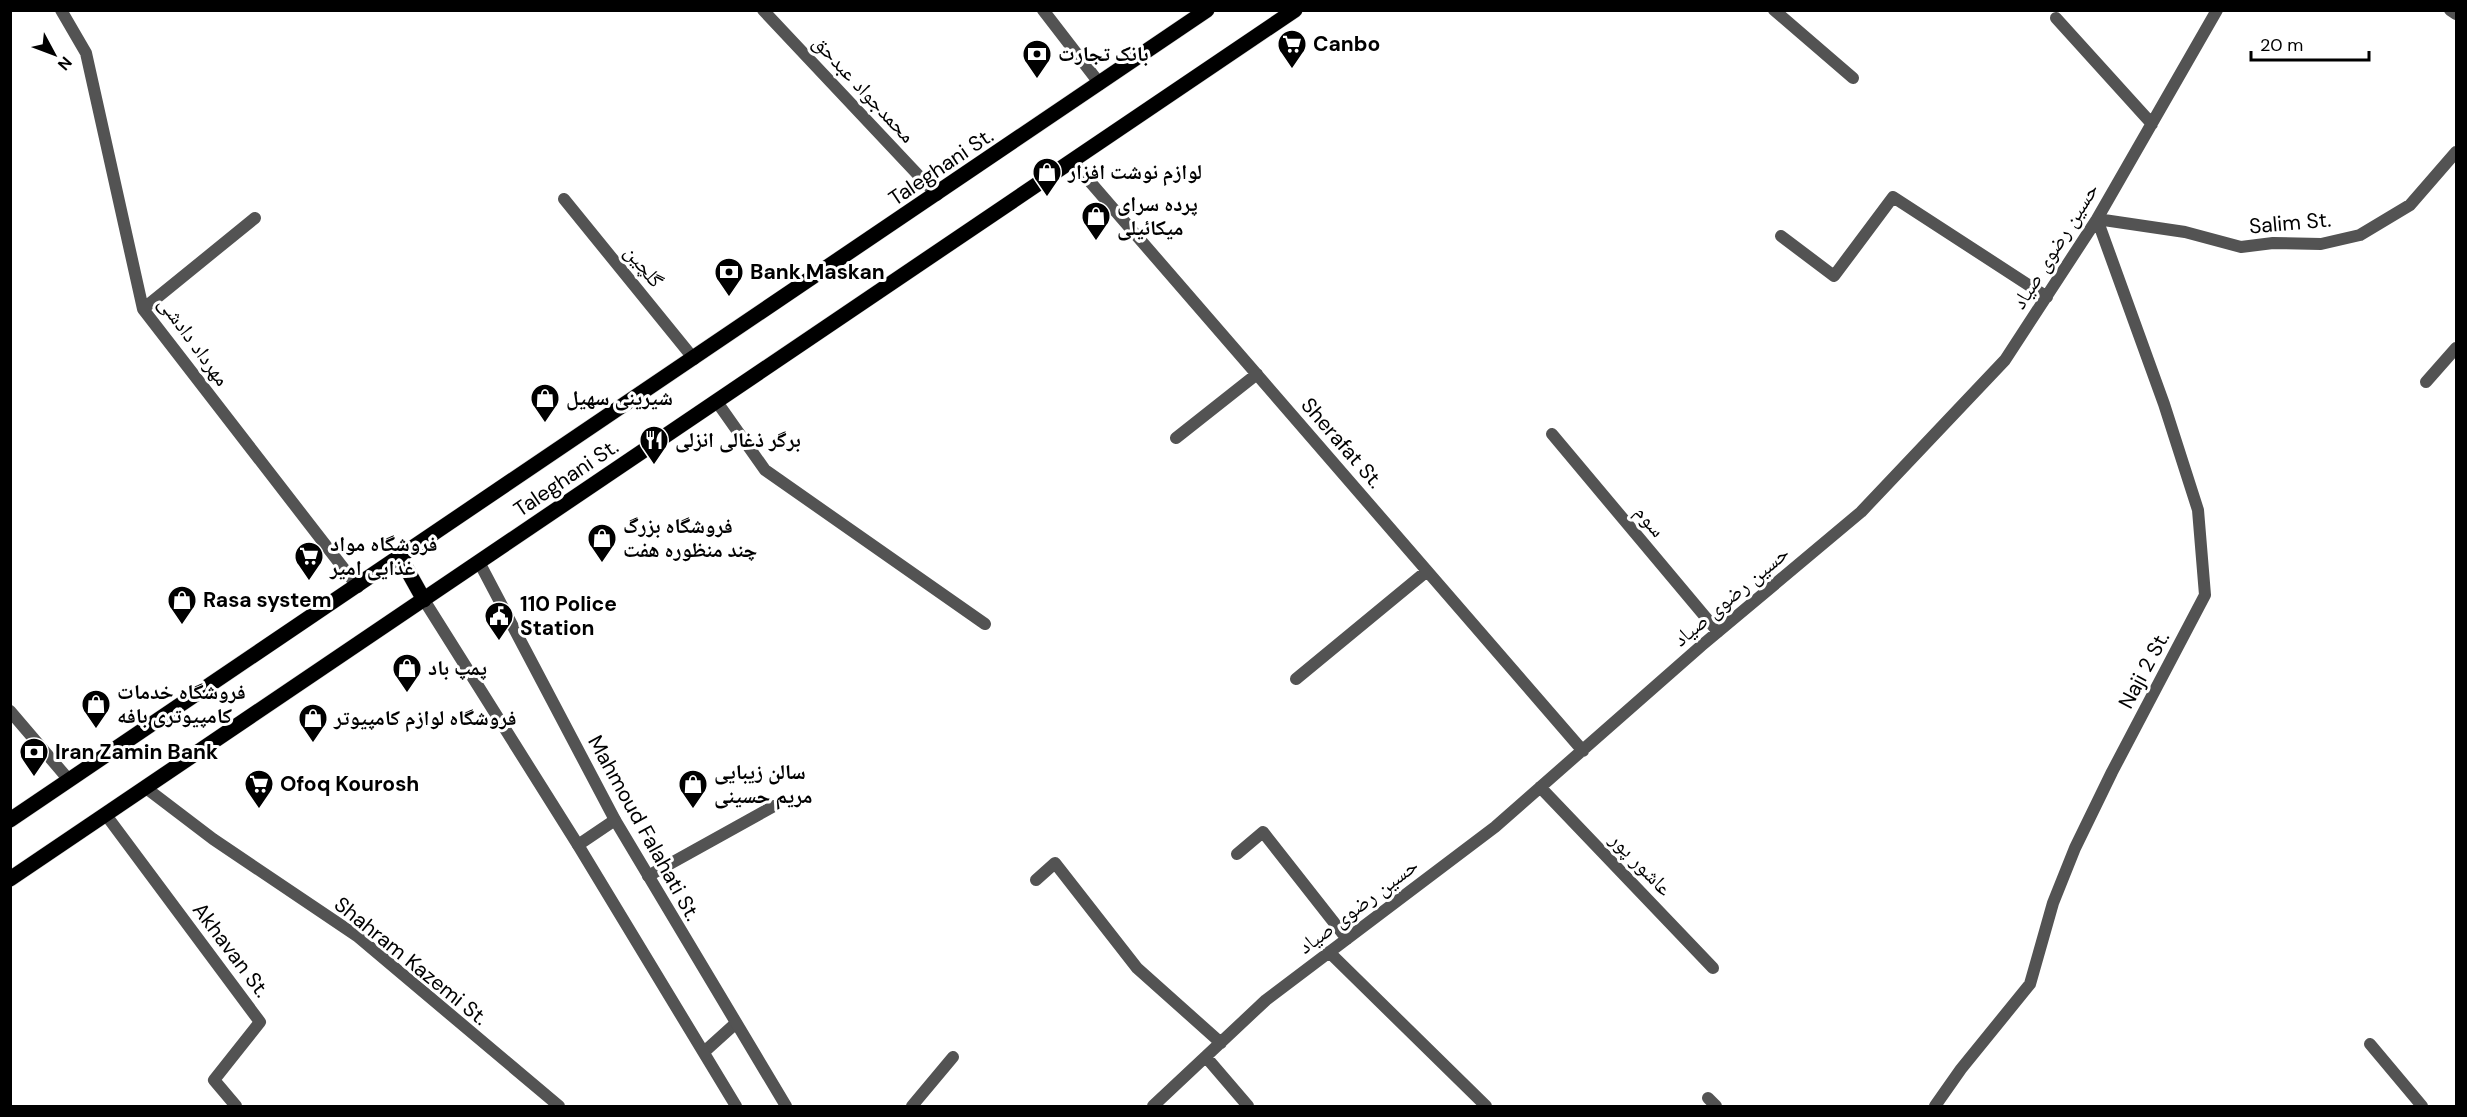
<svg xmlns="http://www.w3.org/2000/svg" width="2467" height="1117" viewBox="0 0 2467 1117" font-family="'DM Sans','Noto Naskh Arabic',sans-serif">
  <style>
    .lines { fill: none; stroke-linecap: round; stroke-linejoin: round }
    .primary-casing { stroke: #dbdbdb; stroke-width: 16 }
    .service { stroke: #535353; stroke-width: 12 }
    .minor { stroke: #535353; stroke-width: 12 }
    .tertiary { stroke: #535353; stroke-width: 12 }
    .primary { stroke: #000; stroke-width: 15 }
    .labels { text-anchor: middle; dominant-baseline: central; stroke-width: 6; stroke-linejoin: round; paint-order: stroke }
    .poi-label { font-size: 21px; font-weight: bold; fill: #000; stroke: #fff; text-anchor: start }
    .street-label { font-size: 21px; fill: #000; stroke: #fff }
  </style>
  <rect width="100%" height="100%" fill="#fff"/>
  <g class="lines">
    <g class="primary-casing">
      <path id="primary" d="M400 557 424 600
        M10 820 1207 10
        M10 879 1295 10"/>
    </g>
    <path class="service" d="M1043 10 1100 84"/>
    <path class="minor" d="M61 10 86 53 143 309 358 587
      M763 10 937 195
      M1774 10 1853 78
      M2056 18 2152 124
      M1072 161 1583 751
      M564 199 694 359
      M1781 236 1834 276 1893 197 2047 297
      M143 309 255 218
      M2426 382 2456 348
      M717 402 765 470 985 624
      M1552 434 1718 632
      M1176 438 1257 374
      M1296 679 1427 571
      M10 711 69 780
      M1540 787 1713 968
      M146 788 213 839 357 936 559 1106
      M106 815 260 1022 214 1080 236 1106
      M578 845 615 820
      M1237 854 1263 832 1347 939
      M648 876 774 806
      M1036 880 1055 863 1137 968 1221 1043
      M1329 952 1486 1106
      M2370 1044 2422 1106
      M704 1052 735 1024
      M1206 1057 1248 1106
      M1708 1098 1716 1106
      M912 1106 953 1057
      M1153 1106 1266 1000 1495 827 1701 646 1861 512 2005 360 2097 219 2217 10
      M1935 1106 1961 1069 2030 984 2053 903 2075 848 2112 772 2205 595 2198 510 2164 404 2097 219 2185 232 2241 247 2273 243 2321 244 2360 235 2410 205 2456 152"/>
    <path class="tertiary" d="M2450 10 2456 14
      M479 562 615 820 786 1106
      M424 600 578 845 736 1106"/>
    <use href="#primary" class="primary"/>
  </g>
  <defs>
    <g id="supermarket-pin" transform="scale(1.5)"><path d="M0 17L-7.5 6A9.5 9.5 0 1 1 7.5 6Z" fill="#000" stroke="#fff"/><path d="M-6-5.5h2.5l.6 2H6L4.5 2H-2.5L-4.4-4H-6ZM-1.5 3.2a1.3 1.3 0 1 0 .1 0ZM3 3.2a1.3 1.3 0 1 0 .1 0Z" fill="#fff"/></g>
    <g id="bank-pin" transform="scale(1.5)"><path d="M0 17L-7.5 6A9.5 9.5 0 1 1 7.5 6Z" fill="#000" stroke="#fff"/><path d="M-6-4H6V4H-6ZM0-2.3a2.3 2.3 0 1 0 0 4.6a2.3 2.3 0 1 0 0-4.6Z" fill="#fff"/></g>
    <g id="shop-pin" transform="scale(1.5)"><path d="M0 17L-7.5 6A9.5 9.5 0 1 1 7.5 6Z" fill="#000" stroke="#fff"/><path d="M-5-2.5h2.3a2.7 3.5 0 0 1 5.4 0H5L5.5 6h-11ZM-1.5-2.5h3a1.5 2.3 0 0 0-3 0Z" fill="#fff"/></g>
    <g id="restaurant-pin" transform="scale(1.5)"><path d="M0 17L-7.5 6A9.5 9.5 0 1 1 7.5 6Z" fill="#000" stroke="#fff"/><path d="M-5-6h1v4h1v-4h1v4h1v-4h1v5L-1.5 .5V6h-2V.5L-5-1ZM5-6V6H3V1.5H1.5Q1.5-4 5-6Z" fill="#fff"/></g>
    <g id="civic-pin" transform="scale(1.5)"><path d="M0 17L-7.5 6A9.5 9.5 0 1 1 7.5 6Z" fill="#000" stroke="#fff"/><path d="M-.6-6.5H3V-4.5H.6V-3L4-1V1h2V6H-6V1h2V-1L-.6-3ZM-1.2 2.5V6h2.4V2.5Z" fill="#fff"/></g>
  </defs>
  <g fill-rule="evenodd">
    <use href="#supermarket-pin" x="1292" y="44"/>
    <use href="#bank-pin" x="1037" y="54"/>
    <use href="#shop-pin" x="1047" y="172"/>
    <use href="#shop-pin" x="1096" y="216"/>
    <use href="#bank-pin" x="729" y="272"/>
    <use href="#shop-pin" x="545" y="398"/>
    <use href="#restaurant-pin" x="654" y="440"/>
    <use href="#shop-pin" x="602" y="538"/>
    <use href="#supermarket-pin" x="309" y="556"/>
    <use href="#shop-pin" x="182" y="600"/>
    <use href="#civic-pin" x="499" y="616"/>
    <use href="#shop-pin" x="407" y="668"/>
    <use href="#shop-pin" x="96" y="704"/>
    <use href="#shop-pin" x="313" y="718"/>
    <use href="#bank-pin" x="34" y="752"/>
    <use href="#supermarket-pin" x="259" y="784"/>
    <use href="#shop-pin" x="693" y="784"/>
  </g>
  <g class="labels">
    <g class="poi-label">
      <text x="1313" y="44">Canbo</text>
      <text x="1058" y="54">بانک تجارت</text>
      <text x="1068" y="172">لوازم نوشت افزار</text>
      <text x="1117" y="204">پرده سرای<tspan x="1117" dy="24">میکائیلی</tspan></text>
      <text x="750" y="272">Bank Maskan</text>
      <text x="566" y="398">شیرینی سهیل</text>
      <text x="675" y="440">برگر ذغالی انزلی</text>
      <text x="623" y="526">فروشگاه بزرگ<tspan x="623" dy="24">چند منظوره هفت</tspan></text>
      <text x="330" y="544">فروشگاه مواد<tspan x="330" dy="24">غذایی امیر</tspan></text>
      <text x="203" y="600">Rasa system</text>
      <text x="520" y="604">110 Police<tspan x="520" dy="24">Station</tspan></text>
      <text x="428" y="668">پمپ باد</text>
      <text x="117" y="692">فروشگاه خدمات<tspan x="117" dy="24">کامپیوتری بافه</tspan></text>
      <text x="334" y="718">فروشگاه لوازم کامپیوتر</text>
      <text x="55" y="752">Iran Zamin Bank</text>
      <text x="714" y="772">سالن زیبایی<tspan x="714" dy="24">مریم حسینی</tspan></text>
      <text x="280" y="784">Ofoq Kourosh</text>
    </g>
    <g class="street-label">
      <text transform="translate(864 89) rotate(47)">محمدجواد عبدحق</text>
      <text transform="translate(941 167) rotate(-34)">Taleghani St.</text>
      <text transform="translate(2290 223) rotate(-5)">Salim St.</text>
      <text transform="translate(2055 246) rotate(-58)">حسین رضوی صیاد</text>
      <text transform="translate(644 266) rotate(51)">گلچین</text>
      <text transform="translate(194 341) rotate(54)">مهرداد دادشی</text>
      <text transform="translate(1342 443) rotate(49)">Sherafat St.</text>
      <text transform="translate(566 478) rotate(-34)">Taleghani St.</text>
      <text transform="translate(1650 521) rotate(50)">سوم</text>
      <text transform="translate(1731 596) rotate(-40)">حسین رضوی صیاد</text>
      <text transform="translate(2144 670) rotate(-62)">Naji 2 St.</text>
      <text transform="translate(644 828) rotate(61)">Mahmoud Falahati St.</text>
      <text transform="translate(1641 864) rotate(46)">عاشور پور</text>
      <text transform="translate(1358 906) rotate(-37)">حسین رضوی صیاد</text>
      <text transform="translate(231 950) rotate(53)">Akhavan St.</text>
      <text transform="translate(411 961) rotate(39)">Shahram Kazemi St.</text>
    </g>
  </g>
  <rect width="2467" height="1117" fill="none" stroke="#000000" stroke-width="24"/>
  <g transform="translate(54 54) rotate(131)" stroke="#ffffff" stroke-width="4.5" paint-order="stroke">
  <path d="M0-4.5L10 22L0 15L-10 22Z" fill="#000000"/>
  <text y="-9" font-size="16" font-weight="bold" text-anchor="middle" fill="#000000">N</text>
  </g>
  <path d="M2251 51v9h118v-9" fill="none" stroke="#000000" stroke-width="3"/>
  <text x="2260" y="51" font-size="18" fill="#000000" stroke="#ffffff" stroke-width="4.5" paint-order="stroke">20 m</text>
</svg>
